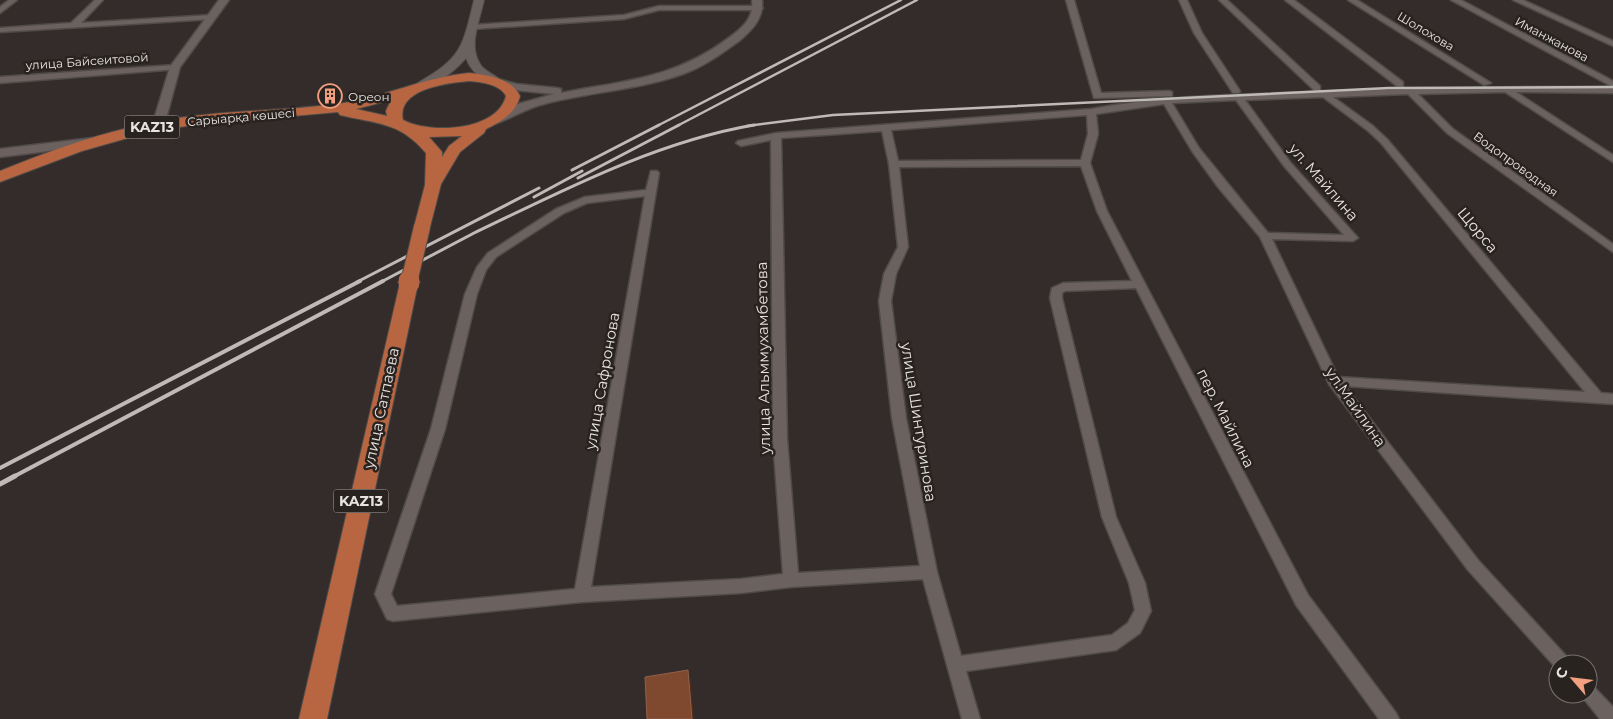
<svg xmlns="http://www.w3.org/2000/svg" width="1613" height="719" viewBox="0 0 1613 719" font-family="Montserrat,sans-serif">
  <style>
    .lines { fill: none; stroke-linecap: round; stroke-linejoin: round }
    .minor-casing { stroke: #504b48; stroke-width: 3 }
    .tertiary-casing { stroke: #504b48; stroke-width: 3 }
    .secondary-casing { stroke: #504b48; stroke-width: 2 }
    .primary-casing { stroke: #504b48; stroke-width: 2 }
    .minor { fill: #6b625f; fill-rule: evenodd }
    .tertiary { fill: #6b625f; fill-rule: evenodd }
    .secondary { fill: #6b625f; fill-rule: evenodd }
    .primary { fill: #b86642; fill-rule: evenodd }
    .rail-far3 { stroke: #bfbab8; stroke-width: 2.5 }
    .rail-far2 { stroke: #bfbab8; stroke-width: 3 }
    .rail-far1 { stroke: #bfbab8; stroke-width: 4 }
    .rail { stroke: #bfbab8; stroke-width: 5 }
    .primary-bridge-far1-casing { stroke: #504b48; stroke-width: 18; stroke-linecap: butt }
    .primary-bridge-casing { stroke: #504b48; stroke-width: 23; stroke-linecap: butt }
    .primary-bridge-far1 { stroke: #b86642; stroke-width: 16 }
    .primary-bridge { stroke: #b86642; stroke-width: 21 }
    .shaded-wall { fill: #532a17 }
    .building { fill: #7f492f; stroke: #8f614b }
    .labels { text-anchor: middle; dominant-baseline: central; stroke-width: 5; stroke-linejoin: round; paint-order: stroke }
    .far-street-label { font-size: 12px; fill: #e8e3e1; stroke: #292320 }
    .far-poi-label { font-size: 12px; fill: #e8e3e1; stroke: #292320; text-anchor: start }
    .shield { fill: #292320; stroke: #afa9a7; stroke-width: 1 }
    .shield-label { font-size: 14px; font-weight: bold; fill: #e8e3e1 }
    .street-label { font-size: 15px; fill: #e8e3e1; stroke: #292320 }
  </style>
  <rect width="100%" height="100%" fill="#332c2a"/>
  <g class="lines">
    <g class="minor-casing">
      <path id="minor" d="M9 0H17L0 13V7Z
        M95 0H103L81 23 212 15 216 17 212 19 0 32V28L71 23Z
        M1066 0H1074L1101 93 1169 91 1172 92V96L1094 98Z
        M1179 0H1187L1202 33 1240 91 1239 93H1233L1194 33Z
        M1219 0H1227L1320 86V90H1314Z
        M1285 0H1294L1403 82V86H1397Z
        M1348 0H1357L1491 83 1484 85Z
        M1451 0H1461L1613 81V87Z
        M1513 0H1523L1613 41V46Z
        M659 6H759L763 8 759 10H659L624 19 473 29 469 27 473 25 624 15Z
        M175 65 179 67 178 69 0 83V77Z
        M1530 87H1613V93L1516 92 1613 155V162L1505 92 1418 94 1453 129 1613 244V252L1447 133 1408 94 1333 97 1373 126 1387 139 1601 393 1613 394V404L1345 386 1478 560 1568 658 1570 664H1558V670L1468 570 1329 384 1260 237 1218 187 1192 151 1164 104 1096 114 1098 134 1090 163 1107 211 1308 595 1396 713 1399 719H1379L1296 605 1136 288 1065 291 1062 293V298L1116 517 1145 583 1151 611 1140 633 1116 650 966 671 980 719H962L923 579 791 587 741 593 582 602 393 621 387 619 375 594 431 429 465 294 477 267 488 253 556 209 585 197 646 190 651 171H657L659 173 591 587 741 579 783 574 773 439 771 140 741 146 736 143 738 141 776 133 1091 109C1156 97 1222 95 1287 93 1368 90 1449 88 1530 87ZM1323 97 1367 130 1381 143 1585 392 1338 377 1272 239 1353 241 1358 238 1290 162 1245 100ZM1236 100 1284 166 1344 235 1268 233 1199 148 1172 103ZM1087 115 1088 134 1081 160 898 161 891 130ZM882 131 889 164 898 247 884 274 879 301 892 418 920 566 798 573 787 439 781 138ZM1081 166 1097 211 1132 281 1063 283 1052 288 1050 298 1102 517 1129 583 1135 610 1128 623 1112 635 961 656 937 572 906 418 891 301 896 274 908 247 899 167ZM645 196 575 589 397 606 391 594 445 429 477 294 486 270 496 257 564 213 587 203Z
        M1588 685 1594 687 1613 707V719H1600L1580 694H1588Z"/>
    </g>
    <g class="tertiary-casing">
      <path id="tertiary" d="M219 0H229L180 67 164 126 162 129H154L152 126 170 67Z
        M752 0H762C764 18 752 30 739 41 721 54 703 67 683 74 638 90 589 92 544 104 526 108 511 119 494 124L488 120 518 104 554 94 515 90 491 83 489 81 491 79 495 78 516 84 557 88 561 89V93C627 80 674 79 730 37 743 27 754 18 752 0Z
        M92 138 98 142 96 145 0 157V149Z"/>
    </g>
    <g class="secondary-casing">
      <path id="secondary" d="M474 0H484C480 20 468 45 480 64 485 72 495 74 501 81L495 85C482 81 470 70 466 58 458 68 429 93 416 90L414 87 416 84C461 58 462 50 474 0Z"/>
    </g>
    <g class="primary-casing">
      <path id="primary" d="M469 73C488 75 511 78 520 96 516 113 501 122 486 129L484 133 460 152 441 184 430 227 428 231H416L414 227 425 185 426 153C399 121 376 124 340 115L338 112 203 124 156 130 82 151 0 182V171C57 148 116 127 178 118 233 110 289 111 344 103 386 96 426 77 469 73ZM469 81C481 82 500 84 506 96 497 132 429 134 403 120 396 89 447 83 469 81ZM391 100 386 111 387 116 356 109ZM462 136 449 146 442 157V152L429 137Z
        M409 277 415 279 418 283 327 719H299L400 283 403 279Z"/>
    </g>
    <use href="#minor" class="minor"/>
    <use href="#tertiary" class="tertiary"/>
    <use href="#secondary" class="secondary"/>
    <use href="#primary" class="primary"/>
    <path class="rail-far3" d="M657 126 901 0
      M677 126 917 0
      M747 126 833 115 1389 88 1613 87"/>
    <path class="rail-far2" d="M572 170 659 125
      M578 178 679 125
      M534 197 582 171
      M472 234C562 191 655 142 754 125
      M357 282 539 188
      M381 282 476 232"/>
    <path class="rail-far1" d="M0 468 360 281
      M13 477 383 281"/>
    <path class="rail" d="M0 484 15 476"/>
    <g class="primary-bridge-far1-casing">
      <path id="primary-bridge-far1" d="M409 282 422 227"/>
    </g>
    <g class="primary-bridge-casing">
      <path id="primary-bridge" d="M409 283V281"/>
    </g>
    <use href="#primary-bridge-far1" class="primary-bridge-far1"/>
    <use href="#primary-bridge" class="primary-bridge"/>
  </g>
  <path class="shaded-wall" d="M688 670 691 685 694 719H692Z"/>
  <path class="building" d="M688 670 692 719H647L645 677Z"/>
  <defs>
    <g id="building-ring" transform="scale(1.25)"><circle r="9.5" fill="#292320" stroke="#f2a080" stroke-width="1.5"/><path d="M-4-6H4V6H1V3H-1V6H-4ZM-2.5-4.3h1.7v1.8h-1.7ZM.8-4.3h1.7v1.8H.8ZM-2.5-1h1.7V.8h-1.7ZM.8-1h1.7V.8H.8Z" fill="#f2a080"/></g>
  </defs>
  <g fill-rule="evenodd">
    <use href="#building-ring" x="330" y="96"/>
  </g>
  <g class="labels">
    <g class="far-street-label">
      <text transform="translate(1426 31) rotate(31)">Шолохова</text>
      <text transform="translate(1552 39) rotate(28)">Иманжанова</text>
      <text transform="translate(87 61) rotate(-4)">улица Байсеитовой</text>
      <text transform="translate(241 117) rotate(-5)">Сарыарқа көшесі</text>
      <text transform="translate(1516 164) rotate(36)">Водопроводная</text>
    </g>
    <g class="far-poi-label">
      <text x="348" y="96">Ореон</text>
    </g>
    <g class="shield">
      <rect x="124.5" y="115.5" width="55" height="23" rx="4"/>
      <rect x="333.5" y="489.5" width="55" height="23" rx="4"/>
    </g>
    <g class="shield-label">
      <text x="152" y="127">KAZ13</text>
      <text x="361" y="501">KAZ13</text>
    </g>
    <g class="street-label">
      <text transform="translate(1324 182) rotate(49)">ул. Майлина</text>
      <text transform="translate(1478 230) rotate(50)">Щорса</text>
      <text transform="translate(763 358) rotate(-91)">улица Альммухамбетова</text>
      <text transform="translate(602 381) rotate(-80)">улица Сафронова</text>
      <text transform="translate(1356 407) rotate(55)">ул.Майлина</text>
      <text transform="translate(381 408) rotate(-78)">улица Сатпаева</text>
      <text transform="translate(1226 418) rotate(63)">пер. Майлина</text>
      <text transform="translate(919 422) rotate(81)">улица Шинтуринова</text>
    </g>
  </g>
  <g transform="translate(1573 679) rotate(298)"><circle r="24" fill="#292320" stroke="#75706d"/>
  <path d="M0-4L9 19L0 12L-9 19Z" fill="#f2a080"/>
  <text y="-8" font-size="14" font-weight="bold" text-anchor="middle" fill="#e8e3e1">С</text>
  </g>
</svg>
